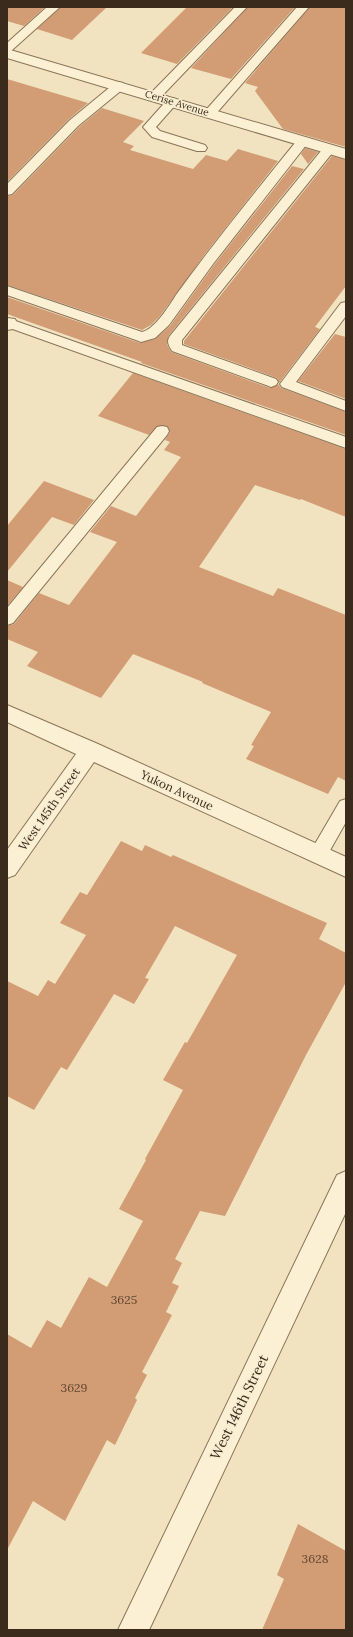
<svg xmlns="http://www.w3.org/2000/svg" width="353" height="1637" viewBox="0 0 353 1637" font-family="Lora,serif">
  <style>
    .building { fill: #d29c74 }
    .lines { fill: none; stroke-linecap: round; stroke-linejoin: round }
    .lane-casing { stroke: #8b7357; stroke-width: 2 }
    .street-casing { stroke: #8b7357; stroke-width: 2 }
    .lane { fill: #fbf0d4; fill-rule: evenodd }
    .street { fill: #fbf0d4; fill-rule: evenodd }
    .labels { text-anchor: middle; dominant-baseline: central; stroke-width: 3.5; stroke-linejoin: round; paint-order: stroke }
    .far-street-label { font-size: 10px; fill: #3a2b1c; stroke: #f8edd1 }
    .street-label { font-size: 12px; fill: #3a2b1c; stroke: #f8edd1 }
    .near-number-label { font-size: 12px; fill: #604732 }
    .near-street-label { font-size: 14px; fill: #3a2b1c; stroke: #f8edd1 }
  </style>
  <rect width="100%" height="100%" fill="#f1e3c0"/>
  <path class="building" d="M7 7H45L24 26 7 21Z
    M61 7H107L72 40 37 29Z
    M187 7H233L177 64 141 53Z
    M248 7H295L231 79 191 68Z
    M310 7H346V147L283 129 255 91 258 87 245 83Z
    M7 79 88 103 69 119 7 182Z
    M102 108 144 121 123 142 134 146 130 150 193 169 206 155 227 161 238 149 278 161 205 254 160 316 151 325 142 330 7 285V196L13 195 79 127Z
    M305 148 318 152 308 164 301 154Z
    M332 156 346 160V286L315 327 320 329 279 383 277 378 184 344V341Z
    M292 166 304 169 169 335 167 344 171 352 270 388 278 384 281 388 346 412V435L141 363 142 362 7 314V297L140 343 155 339 170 326 214 265Z
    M335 334 346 337V399L298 381Z
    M133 373 346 449V517L301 499 300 500 255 485 199 567 273 596 278 588 346 615V781L338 777 328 794 246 759 254 746 251 745 271 712 202 683 203 682 133 654 101 698 27 666 38 652 7 639V626L14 624 39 593 69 605 117 542 90 532 111 506 136 516 181 457 164 450 170 442 165 440 170 432 167 426H157L149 435 98 416Z
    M44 481 94 500 74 525 52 517 7 572V526Z
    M7 580 23 587 7 606Z
    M121 841 142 851 145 845 171 857 173 855 327 923 319 939 346 953V982L306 1055 225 1216 200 1211 175 1259 182 1263 172 1283 179 1286 166 1312 172 1315 142 1372 147 1375 135 1398 137 1400 115 1445 107 1440 65 1521 33 1501 7 1550V1334L31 1348 47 1320 61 1328 89 1277 107 1287 143 1221 119 1209 146 1160 145 1159 183 1090 163 1080 185 1042 187 1043 237 955 175 926 145 978 149 979 134 1004 114 994 67 1070 61 1067 34 1110 7 1096V981L38 996 48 980 55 984 86 935 60 923 80 892 87 895Z
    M298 1524 346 1551V1630H262L284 1579 277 1575Z"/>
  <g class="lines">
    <g class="lane-casing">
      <path id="lane" d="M47 7H60L11 51 7 52V43Z
        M235 7H247L158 100H150L148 97 150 94Z
        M297 7H309L214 116H206L204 113 206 110Z
        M119 82 123 83 125 86 123 89 78 126 12 194 7 195V184L70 120 115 83Z
        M172 98 176 99 178 102 156 127 160 131 205 145 207 148 205 151H197L152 137 143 127 168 99Z
        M303 137 307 138 309 141 307 144 213 264 169 325 155 338 141 342 136 340 7 295V286L142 332C155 329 169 306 176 295 215 241 257 190 299 138Z
        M329 145 333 146 335 149 333 152 182 340V345L276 379 278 382 276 385 271 387 266 385 172 351C169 346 166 342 170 336L325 146Z
        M346 302V316L296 382 346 401V411L282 387 280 384 341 303Z
        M7 318 346 437V448L7 327Z
        M162 426 167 427 169 431 167 435 13 623 7 625V608L157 427Z
        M346 799V822L324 861 318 863 312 861 309 855 312 849 340 801Z"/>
    </g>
    <g class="street-casing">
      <path id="street" d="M7 49 346 149V159L7 58Z
        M7 318 15 319 17 323 13 329 7 330Z
        M7 705 98 744 346 857V877L94 762 15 875 7 878V850L76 754 7 722Z
        M346 1171V1212L149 1630H118L337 1175Z"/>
    </g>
    <use href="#lane" class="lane"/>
    <use href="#street" class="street"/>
  </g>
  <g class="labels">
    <g class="far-street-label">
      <text transform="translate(177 103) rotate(17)">Cerise Avenue</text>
    </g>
    <g class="street-label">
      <text transform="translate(177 790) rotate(25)">Yukon Avenue</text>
      <text transform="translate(49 809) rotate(-55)">West 145th Street</text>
    </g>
    <g class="near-number-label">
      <text x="124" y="1299">3625</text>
      <text x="74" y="1387">3629</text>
      <text x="315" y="1558">3628</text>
    </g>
    <g class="near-street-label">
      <text transform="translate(239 1407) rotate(-64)">West 146th Street</text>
    </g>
  </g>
  <rect width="353" height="1637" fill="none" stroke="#3a2b1c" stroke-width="16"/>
</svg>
